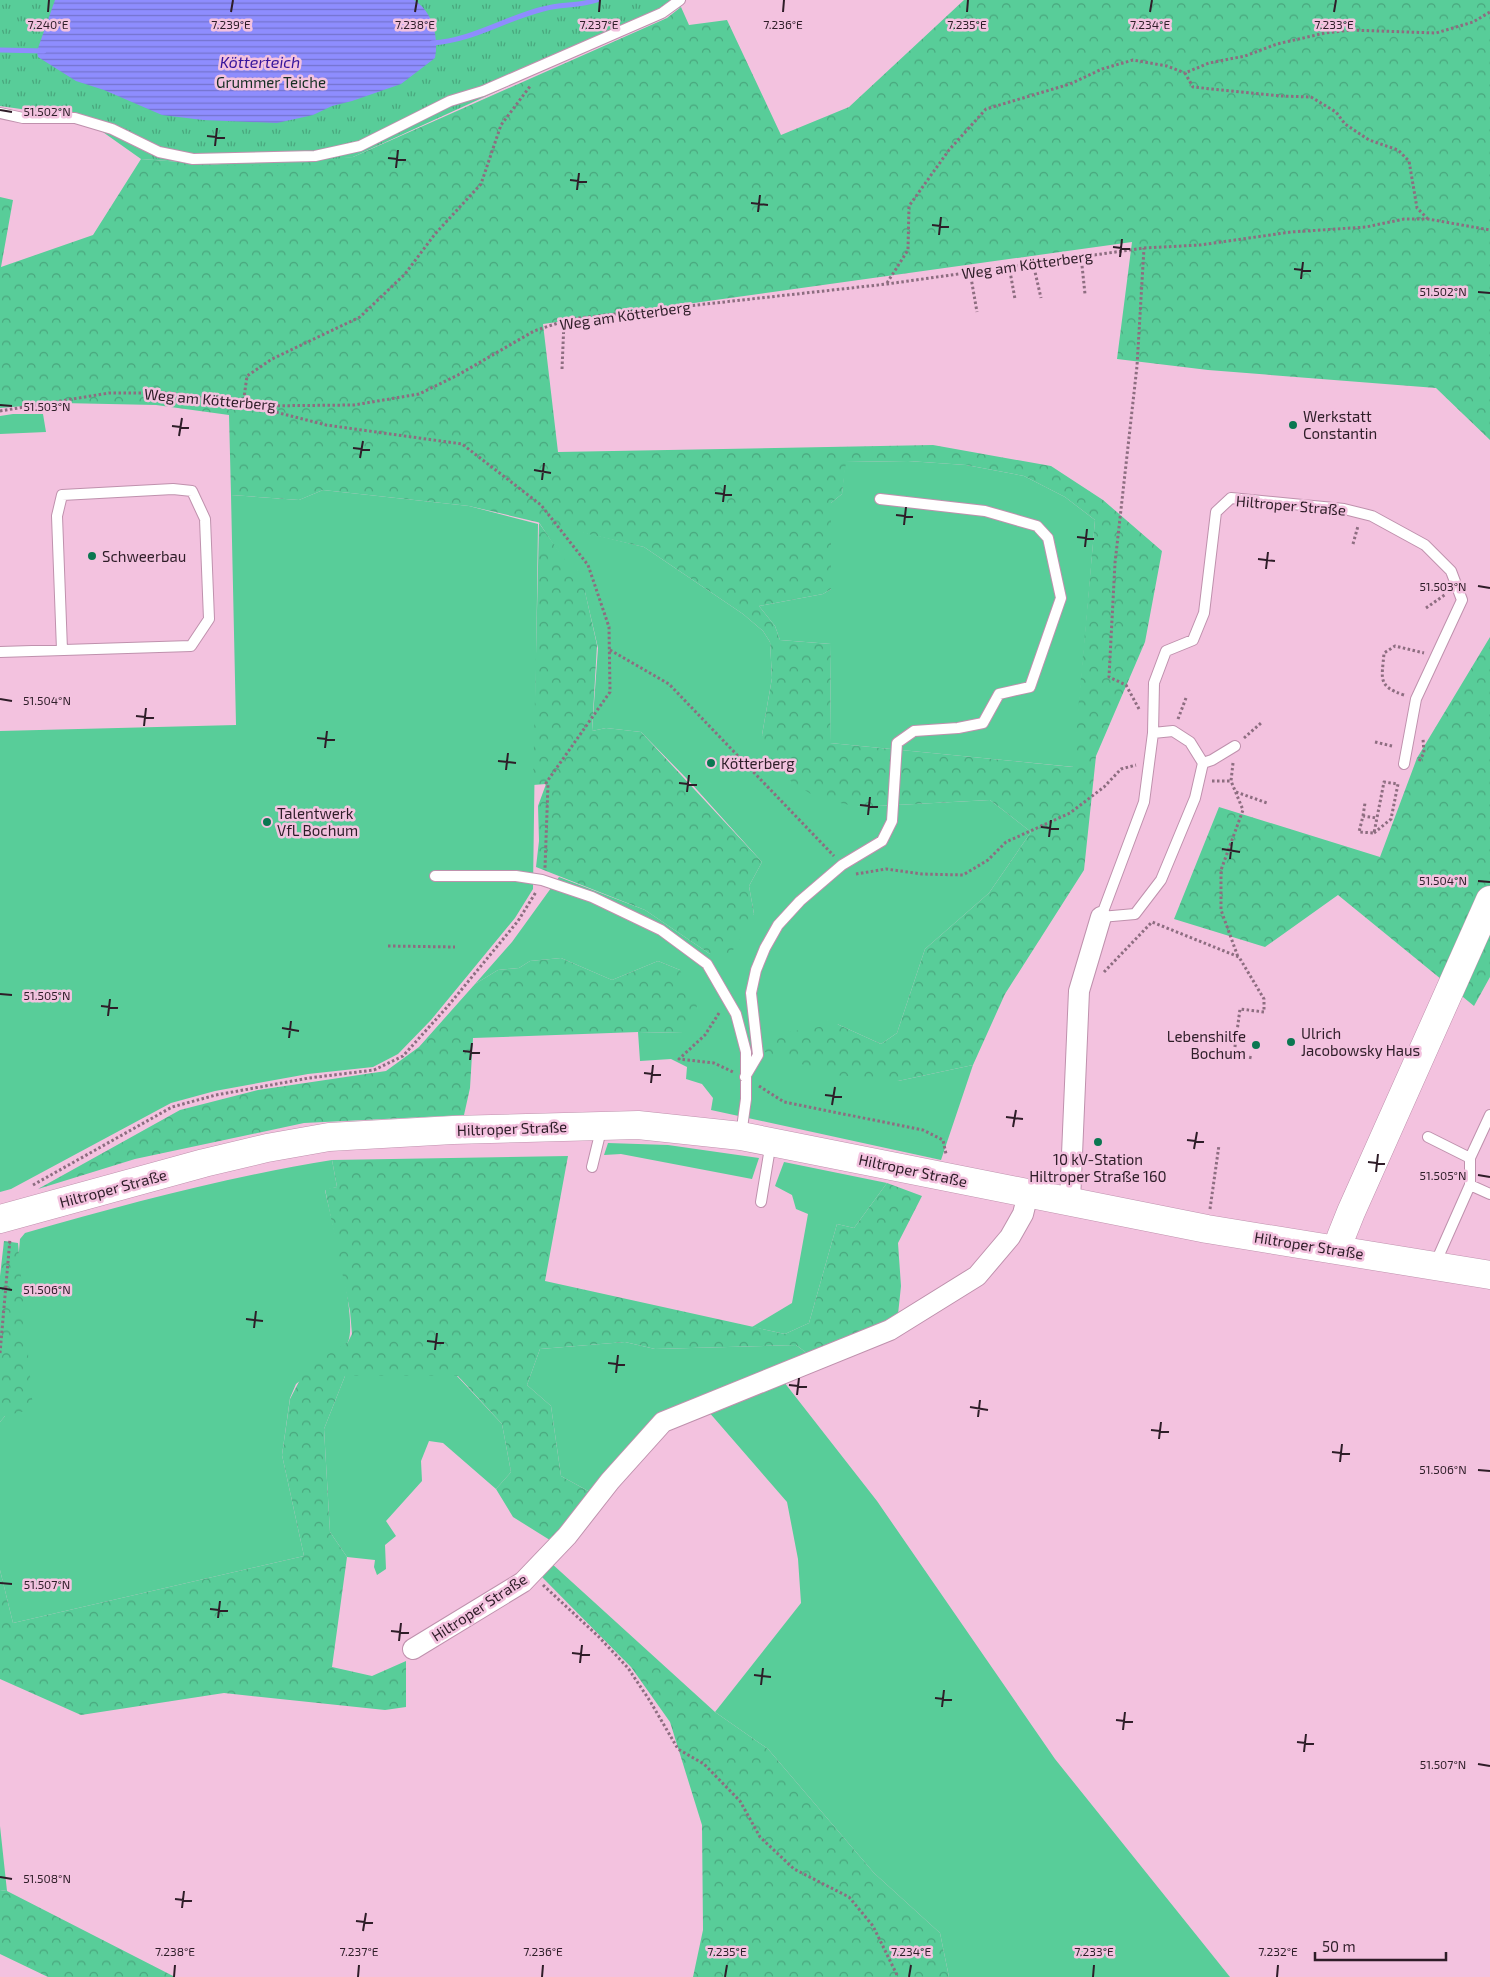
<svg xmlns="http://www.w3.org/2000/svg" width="1490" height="1977" viewBox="0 0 1490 1977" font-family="'Exo 2',sans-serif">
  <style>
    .grass { fill: #58cd99 }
    .forest { fill: url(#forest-crowns); fill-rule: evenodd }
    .park { fill: url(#park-tufts) }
    .water { fill: url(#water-rules) }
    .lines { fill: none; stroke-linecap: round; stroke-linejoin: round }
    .stream { stroke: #8e8dfe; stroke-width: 5 }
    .lane-casing { stroke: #bf91ad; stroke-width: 12 }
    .street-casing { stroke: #bf91ad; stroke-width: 22 }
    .secondary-casing { stroke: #bf91ad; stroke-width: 29 }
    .path { stroke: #8d6d80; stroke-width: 3; stroke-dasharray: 2.5 2.5; stroke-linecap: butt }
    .lane { stroke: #fff; stroke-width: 10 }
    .street { stroke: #fff; stroke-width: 20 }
    .secondary { stroke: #fff; stroke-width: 28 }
    .ticks { fill: none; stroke: #2e1d28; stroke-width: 2 }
    .poi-dot { fill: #0a7751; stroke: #f3c2df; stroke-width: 2 }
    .labels { text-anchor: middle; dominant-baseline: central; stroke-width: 5; stroke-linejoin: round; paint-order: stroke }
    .park-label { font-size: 15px; fill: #162f23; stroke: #f3c2df }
    .street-label { font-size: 15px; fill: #2e1d28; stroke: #f3c2df }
    .poi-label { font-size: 15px; fill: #2e1d28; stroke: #f3c2df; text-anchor: start }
    .water-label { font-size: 16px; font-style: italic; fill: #36149b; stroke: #f3c2df }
    .ticks-label { font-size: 12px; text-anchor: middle; fill: #2e1d28; stroke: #f3c2df; stroke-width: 5; stroke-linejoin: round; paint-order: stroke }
  </style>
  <defs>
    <pattern id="forest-crowns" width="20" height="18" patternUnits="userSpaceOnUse" patternTransform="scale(1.25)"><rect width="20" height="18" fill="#58cd99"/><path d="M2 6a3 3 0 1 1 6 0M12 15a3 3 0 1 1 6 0" fill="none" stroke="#49a67d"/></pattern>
    <pattern id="park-tufts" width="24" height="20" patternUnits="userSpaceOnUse" patternTransform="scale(1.25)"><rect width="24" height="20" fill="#58cd99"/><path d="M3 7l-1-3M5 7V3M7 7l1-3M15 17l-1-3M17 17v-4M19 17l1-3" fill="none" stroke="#49a67d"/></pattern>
    <pattern id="water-rules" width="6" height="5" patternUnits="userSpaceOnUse" patternTransform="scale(1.25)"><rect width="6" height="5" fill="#8e8dfe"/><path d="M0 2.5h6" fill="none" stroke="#7473ce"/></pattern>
  </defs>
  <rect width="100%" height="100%" fill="#f3c2df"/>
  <path class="grass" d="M13 414H43L46 432 0 434V416Z
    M908 461 966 465 1024 476 1065 497 1095 520 1074 767 830 743 831 644 780 640 775 626 759 606 823 594 831 589V503L842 494 845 462Z
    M323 490 469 506 538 524 533 889 515 918 431 1020 398 1054 373 1067 308 1074 215 1091 171 1103 11 1189 0 1192V731L236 725 231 495 299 500Z
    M538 521 644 547 743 614 763 631 770 642 772 678 762 735 859 807 990 800 1031 832 989 893 925 949 897 1033 881 1044 837 1024 898 1081 973 1065 941 1160 711 1110 713 1098 702 1084 686 1079 687 1067 671 1059 640 1061 638 1032 683 1033 680 970 658 961 612 980 561 958 530 961 519 968 498 970 475 984 512 942 559 877 645 910 710 954 754 914 749 886 762 862 689 781 641 732 606 728 592 731 598 648 585 592Z
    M608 1143 668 1145 759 1158 752 1179 621 1154 604 1155Z
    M332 1160 337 1187 325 1190C331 1219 358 1320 348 1342L296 1384 290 1398 282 1455 304 1556 13 1623 0 1570V1422L5 1416 20 1239 25 1233C126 1204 227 1177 332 1160Z
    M784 1162 887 1183 854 1228 837 1224 809 1323 785 1334 752 1327 792 1303 808 1214 796 1209 792 1195 775 1186Z
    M625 1342 655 1349 796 1345 812 1357 784 1382 877 1501 1055 1759 1230 1977H949L940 1933 874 1873 768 1749 715 1712 801 1603 798 1559 787 1502 708 1411 666 1427 590 1492 561 1476 551 1406 527 1385 540 1349Z
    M345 1376H457L502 1424 511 1472 496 1489 443 1443 429 1441 421 1461 422 1481 386 1521 396 1536 385 1545 386 1569 377 1575 374 1567 375 1560 347 1557 330 1532 324 1429Z
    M0 1826 7 1891 0 1890Z"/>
  <path class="forest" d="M964 0H1490V440L1436 388 1208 370 1117 359 1132 242 543 324 558 452 933 445 1051 466 1103 500 1162 551 1145 642 1096 756 1084 870 1005 994 973 1065 898 1081 834 1075 765 1052 759 1037 837 1024 881 1044 897 1033 925 949 989 893 1031 832 990 800 859 807 817 798 786 778 772 759 762 735 772 678 770 642 763 631 743 614 644 547 469 506 323 490 299 500 231 495 229 415 156 405 61 403 0 408V197L13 200 1 267 93 235 141 159 221 165 353 157 667 18 681 7 689 25 727 20 781 135 849 107ZM908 461 966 465 1024 476 1065 497 1095 520 1073 767 830 743 831 644 780 640 775 626 759 606 823 594 831 589V503L842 494 846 462Z
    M539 523 584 587 597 645 592 731 606 728 641 732 762 862 749 886 754 914 729 957 710 954 645 910 536 867 539 841 538 806 546 784 533 785Z
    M1490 637V977L1474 1006 1338 895 1265 947 1174 919 1219 807 1380 857 1417 758Z
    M561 958 612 980 658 961 680 970 697 1006 684 1033 638 1032 473 1038 470 1088 464 1115 304 1123 135 1159 38 1189 180 1110 258 1090 386 1071 419 1047 475 984 498 970 519 968 530 961Z
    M568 1156 545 1281 785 1334 809 1323 837 1224 854 1228 887 1183 922 1196 898 1243 901 1286 897 1324 812 1357 796 1345 655 1349 625 1342 540 1349 527 1385 551 1406 561 1476 590 1492 553 1542 513 1517 496 1489 511 1472 502 1424 458 1376H345L324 1429 330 1532 347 1557 332 1667 372 1676 406 1661V1707L385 1710 224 1693 81 1715 0 1679V1570L13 1623 304 1556 282 1455 290 1399 306 1368 348 1342 352 1334 350 1311 325 1189 337 1187 332 1160Z
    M4 1241 18 1243 33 1409 5 1416 0 1422V1276Z
    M550 1562 715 1712 768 1749 874 1873 940 1933 949 1977H693L703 1930 702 1825 670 1722 631 1667 541 1576Z
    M0 1890 7 1891 175 1977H48L0 1954Z"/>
  <path class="park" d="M0 0H678L681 7 353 157 282 165H221L141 159 83 118 0 106Z"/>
  <path class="water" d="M55 0H414C433 12 439 37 435 58L401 84 352 101 332 106 313 115 277 123 203 120 162 115 104 90 76 81 38 57 37 51Z"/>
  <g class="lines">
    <path class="stream" d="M432 43C471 41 506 18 543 9 561 4 580 6 597 0
      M0 50 44 51"/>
    <g class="lane-casing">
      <path id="lane" d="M0 113 23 118H75L112 129 159 152 193 159 315 156 360 146 450 101 483 91 662 13 680 0
        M0 652 191 646 209 619 205 519 192 491 173 489 62 495 57 516 62 650
        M1153 733 1173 731 1190 742 1203 763 1195 798 1161 880 1135 914 1101 917 1144 802 1153 733 1154 683 1166 651 1193 640 1204 613 1216 512 1231 498 1344 509 1372 516 1425 545 1451 571 1462 600 1416 699 1404 764
        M1203 763 1212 760 1235 746
        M435 876H516L542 880 592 897 661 930 707 964 736 1014 746 1052V1099L741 1135
        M745 1077 758 1055 751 993 756 970 765 948 778 925 800 901 842 865 882 841 892 821 897 743 914 731 958 728 983 723 999 694 1030 687 1061 598 1048 538 1037 526 985 511 880 499
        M1428 1137 1470 1158
        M592 1167 602 1126
        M1470 1185 1490 1194
        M761 1202 771 1142
        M1435 1264 1470 1185V1158L1490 1115"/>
    </g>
    <g class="street-casing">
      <path id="street" d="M1070 1201 1079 991 1101 917
        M413 1649 523 1582 567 1536 610 1481 663 1422 890 1330 977 1276 1010 1237 1023 1214 1028 1194"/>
    </g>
    <g class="secondary-casing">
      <path id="secondary" d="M0 1219 204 1163 267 1148 329 1137 453 1130 638 1125 741 1136 1207 1229 1490 1275
        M1338 1250 1341 1237 1351 1212 1490 900"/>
    </g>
    <path class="path" d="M1428 219 1417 208 1409 161 1398 150 1369 140 1345 124 1336 112 1311 97 1280 96 1193 87 1185 73 1209 63 1245 56 1277 44 1325 33 1351 30 1436 33 1473 22 1490 12
      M1081 256 1085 294
      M1033 263 1041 298
      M1009 266 1015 299
      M970 272 977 312
      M887 283 908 250 909 206 949 150 986 109 1070 84 1102 69 1133 60 1167 66 1185 73
      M562 369 564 322
      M243 405 247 376 272 359 360 317 405 274 435 234 481 184 501 125 531 85
      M252 406 326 425 462 444 541 505 588 565 609 627 610 692 546 783 548 784 545 868
      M0 411 109 393H172L252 406 354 405 419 394 458 375 534 331 570 319 887 284 1144 248 1200 245 1291 232 1366 227 1404 219H1428L1490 230
      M1353 544 1358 526
      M1426 608 1446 594
      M610 650 669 684 834 856
      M1404 695C1377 686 1382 679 1384 653L1395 646 1424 653
      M1139 709 1126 685 1109 677 1115 563 1137 366 1144 248
      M1178 719 1186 698
      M1244 738 1261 723
      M1375 742 1392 746
      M1419 761 1424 753 1423 739
      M1233 763 1231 781 1243 810 1221 870V910L1238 957
      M1212 781H1231
      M1236 792 1267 803
      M1363 816 1365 803
      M1374 833 1391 819 1398 784 1384 782 1374 833 1359 832 1363 816 1377 818
      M856 874 886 869 922 874 963 875 988 860 1006 842 1070 813 1104 787 1121 769 1136 765
      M388 946 455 947
      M1104 972 1152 922 1239 957 1264 999V1012L1240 1009 1234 1054 1253 1058
      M719 1013 705 1035 679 1059 714 1063 733 1072
      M759 1086 784 1102 923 1130 943 1140 946 1154
      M33 1185 172 1107 216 1095 309 1078 374 1070 403 1056 448 1006 518 921 536 892
      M1210 1209 1219 1145
      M0 1353 10 1239
      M543 1585 598 1636 628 1668 650 1701 678 1749 704 1764 740 1801 760 1837 794 1869 849 1897 873 1926 898 1977"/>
    <use href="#lane" class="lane"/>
    <use href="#street" class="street"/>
    <use href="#secondary" class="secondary"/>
  </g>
  <path class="ticks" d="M48 12 49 0M231 12 233 0M415 12 417 0M599 12 600 0M783 12 784 0M967 12 968 0M1150 12 1152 0M1334 12 1336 0M0 110 12 112M207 136 225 138M215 146 217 128M388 158 406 160M396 168 398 150M570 180 587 182M577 190 579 173M751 203 768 205M758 212 760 195M932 225 949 227M939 235 941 217M1113 247 1130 249M1120 257 1122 239M1294 269 1311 271M1301 279 1303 262M1478 292 1490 293M0 405 12 406M172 426 189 428M179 436 182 418M353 448 370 450M360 458 363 441M534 470 551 473M542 480 544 463M715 493 732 495M723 502 725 485M896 515 913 517M904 525 906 507M1077 537 1094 539M1085 547 1087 529M1258 559 1275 561M1266 569 1268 552M1478 586 1490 588M0 699 12 701M136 716 154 718M144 726 146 708M317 738 335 740M325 748 327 731M498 761 516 763M506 770 508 753M679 783 697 785M687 792 689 775M860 805 878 807M868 815 870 797M1041 827 1059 829M1049 837 1051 820M1222 849 1240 852M1230 859 1232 842M1478 881 1490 882M0 994 12 995M101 1006 118 1008M108 1016 110 999M282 1028 299 1031M289 1038 291 1021M463 1051 480 1053M470 1060 472 1043M644 1073 661 1075M651 1083 653 1065M825 1095 842 1097M832 1105 835 1087M1006 1117 1023 1119M1013 1127 1016 1110M1187 1140 1204 1142M1194 1149 1197 1132M1368 1162 1385 1164M1376 1172 1378 1154M1478 1175 1490 1177M0 1288 12 1290M246 1319 263 1321M254 1328 256 1311M427 1341 444 1343M435 1350 437 1333M608 1363 625 1365M616 1373 618 1355M789 1385 807 1387M797 1395 799 1378M970 1407 988 1410M978 1417 980 1400M1151 1430 1169 1432M1159 1439 1161 1422M1332 1452 1350 1454M1340 1462 1342 1444M1478 1470 1490 1471M0 1583 12 1584M210 1609 228 1611M218 1618 220 1601M391 1631 409 1633M399 1641 401 1623M572 1653 590 1655M580 1663 582 1645M754 1675 771 1677M761 1685 763 1668M935 1698 952 1700M942 1707 944 1690M1116 1720 1133 1722M1123 1730 1125 1712M1297 1742 1314 1744M1304 1752 1306 1734M1478 1764 1490 1766M0 1877 12 1879M175 1899 192 1901M182 1908 184 1891M356 1921 373 1923M363 1931 366 1913M174 1977 175 1965M358 1977 359 1965M542 1977 543 1965M725 1977 727 1965M909 1977 911 1965M1093 1977 1094 1965M1277 1977 1278 1965"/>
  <g class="poi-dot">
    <circle cx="1293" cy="425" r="5"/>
    <circle cx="92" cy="556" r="5"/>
    <circle cx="711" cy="763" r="5"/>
    <circle cx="267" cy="822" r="5"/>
    <circle cx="1291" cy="1042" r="5"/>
    <circle cx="1256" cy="1045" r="5"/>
    <circle cx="1098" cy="1142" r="5"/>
  </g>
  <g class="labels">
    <g class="park-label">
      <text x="271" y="82">Grummer Teiche</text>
    </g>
    <g class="street-label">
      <text transform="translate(1027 264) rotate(-8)">Weg am Kötterberg</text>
      <text transform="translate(625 315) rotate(-8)">Weg am Kötterberg</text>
      <text transform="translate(210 399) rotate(5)">Weg am Kötterberg</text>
      <text transform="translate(1291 505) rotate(5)">Hiltroper Straße</text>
      <text transform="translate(512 1128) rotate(-2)">Hiltroper Straße</text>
      <text transform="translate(913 1170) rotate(12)">Hiltroper Straße</text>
      <text transform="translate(113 1188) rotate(-15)">Hiltroper Straße</text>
      <text transform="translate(1309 1245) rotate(9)">Hiltroper Straße</text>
      <text transform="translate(479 1607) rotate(-33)">Hiltroper Straße</text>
    </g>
    <g class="poi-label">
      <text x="1303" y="416">Werkstatt<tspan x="1303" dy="17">Constantin</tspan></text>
      <text x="102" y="556">Schweerbau</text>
      <text x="721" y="763">Kötterberg</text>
      <text x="277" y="813">Talentwerk<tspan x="277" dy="17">VfL Bochum</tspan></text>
      <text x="1301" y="1033">Ulrich<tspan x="1301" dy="17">Jacobowsky Haus</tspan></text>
      <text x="1246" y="1036" text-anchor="end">Lebenshilfe<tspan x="1246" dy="17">Bochum</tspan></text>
      <text x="1098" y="1159" text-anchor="middle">10 kV-Station<tspan x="1098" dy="17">Hiltroper Straße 160</tspan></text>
    </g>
    <g class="water-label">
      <text x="260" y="61">Kötterteich</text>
    </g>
  </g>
  <g class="ticks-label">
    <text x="48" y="29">7.240°E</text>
    <text x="231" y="29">7.239°E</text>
    <text x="415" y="29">7.238°E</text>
    <text x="599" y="29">7.237°E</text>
    <text x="783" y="29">7.236°E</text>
    <text x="967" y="29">7.235°E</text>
    <text x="1150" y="29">7.234°E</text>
    <text x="1334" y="29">7.233°E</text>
    <text x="47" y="116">51.502°N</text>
    <text x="1443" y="296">51.502°N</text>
    <text x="47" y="411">51.503°N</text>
    <text x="1443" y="591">51.503°N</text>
    <text x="47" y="705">51.504°N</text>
    <text x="1443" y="885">51.504°N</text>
    <text x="47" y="1000">51.505°N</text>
    <text x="1443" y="1180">51.505°N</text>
    <text x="47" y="1294">51.506°N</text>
    <text x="1443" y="1474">51.506°N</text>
    <text x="47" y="1589">51.507°N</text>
    <text x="1443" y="1769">51.507°N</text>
    <text x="47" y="1883">51.508°N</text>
    <text x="175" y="1956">7.238°E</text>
    <text x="359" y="1956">7.237°E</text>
    <text x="543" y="1956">7.236°E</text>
    <text x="727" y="1956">7.235°E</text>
    <text x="911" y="1956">7.234°E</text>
    <text x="1094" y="1956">7.233°E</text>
    <text x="1278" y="1956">7.232°E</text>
  </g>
  <path d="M1315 1952v8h131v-8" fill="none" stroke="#2e1d28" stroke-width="2.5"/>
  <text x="1322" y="1952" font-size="15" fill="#2e1d28" stroke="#f3c2df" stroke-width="4" paint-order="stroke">50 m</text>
</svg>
